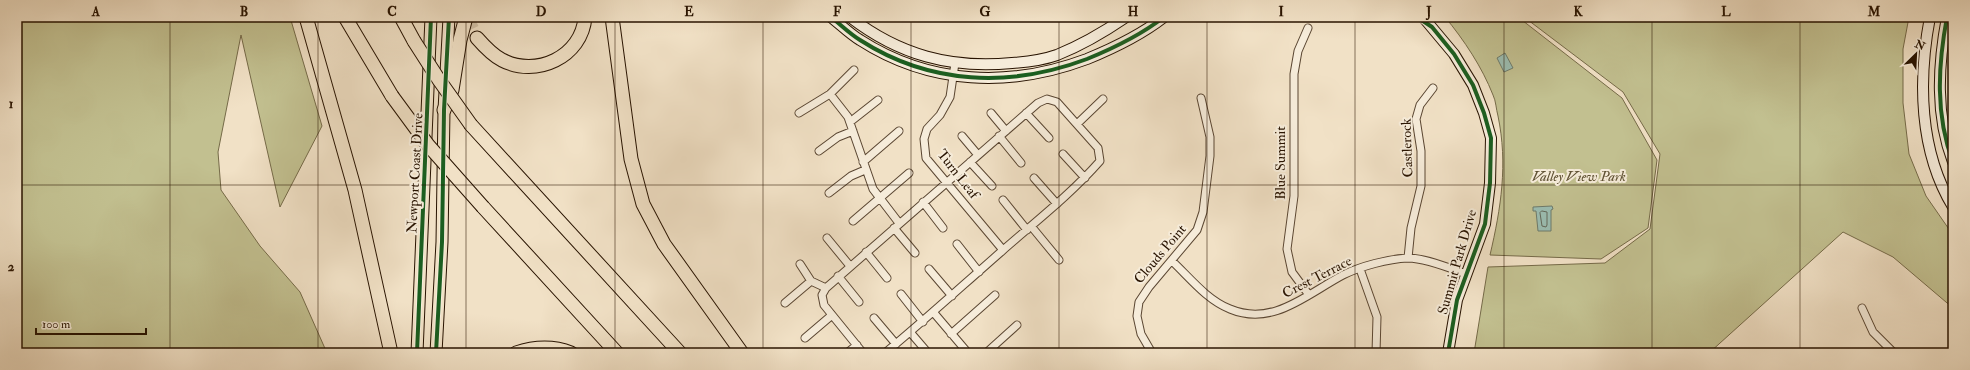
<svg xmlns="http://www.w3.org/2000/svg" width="1970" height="370" viewBox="0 0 1970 370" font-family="'IM FELL Double Pica',serif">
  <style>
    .green { fill: #c2c090; stroke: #756a48 }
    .water { fill: #9bbeb3; stroke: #6d7a6b }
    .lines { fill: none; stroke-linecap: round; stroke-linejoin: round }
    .shore { stroke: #62685a; stroke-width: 1 }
    .highway-tunnel { stroke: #d3c2a8; stroke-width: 13; stroke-dasharray: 13 6; stroke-linecap: butt }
    .street-casing { stroke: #5a4632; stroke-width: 9 }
    .secondary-casing { stroke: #281300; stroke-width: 12 }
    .primary-casing { stroke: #281300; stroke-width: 13 }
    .highway-casing { stroke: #281300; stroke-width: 15 }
    .street { stroke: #f6ecda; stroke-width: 7 }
    .secondary { stroke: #f6ecda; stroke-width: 10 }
    .primary { stroke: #f1e1c6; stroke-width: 11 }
    .highway { stroke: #f1e1c6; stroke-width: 13 }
    .highway-bridge-casing { stroke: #281300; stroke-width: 15; stroke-linecap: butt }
    .highway-bridge { stroke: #f1e1c6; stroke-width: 13 }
    .cycleway-casing { stroke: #f6ecda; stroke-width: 6 }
    .cycleway { stroke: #1b5e20; stroke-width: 4 }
    .grid { fill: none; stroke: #281300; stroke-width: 1; stroke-opacity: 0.55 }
    .labels { text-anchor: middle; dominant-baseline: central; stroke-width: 4; stroke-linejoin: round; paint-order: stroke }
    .street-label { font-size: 14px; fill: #281300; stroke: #f6ecda }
    .park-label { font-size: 14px; font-style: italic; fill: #5e5032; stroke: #f6ecda }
    .neatline { fill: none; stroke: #281300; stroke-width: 1.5 }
    .grid-label { font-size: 13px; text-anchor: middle; font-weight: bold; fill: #281300 }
  </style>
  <rect width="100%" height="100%" fill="#f1e1c6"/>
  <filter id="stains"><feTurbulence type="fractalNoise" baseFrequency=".005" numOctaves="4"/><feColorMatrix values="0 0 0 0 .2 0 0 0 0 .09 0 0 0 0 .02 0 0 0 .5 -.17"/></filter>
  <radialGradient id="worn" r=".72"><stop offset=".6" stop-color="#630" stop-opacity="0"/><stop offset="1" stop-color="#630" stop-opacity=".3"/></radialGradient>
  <path class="green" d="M17 17H290L322 126 280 207 241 35 218 152 221 190 260 246 300 292 327 353H17Z
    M1445 17H1518L1622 98 1657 160 1648 228 1601 259 1490 255C1501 208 1508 164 1498 116 1496 109 1496 101 1493 95 1482 67 1464 40 1445 17Z
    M1524 17H1909L1903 49V103L1909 154 1926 196 1953 235V308L1893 257 1843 232 1709 353H1474L1488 267 1605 263 1650 229 1660 154 1623 92Z"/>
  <path class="water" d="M1505 53 1513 68 1504 72 1497 58Z
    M1552 206 1553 209 1551 210V231H1538L1536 211H1533V207Z"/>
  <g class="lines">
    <path class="shore" d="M1542 211 1547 212V225L1546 227 1542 226 1540 213Z"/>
    <path class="highway-tunnel" d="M467 17 477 38"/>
    <g class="street-casing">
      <path id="street" d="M1308 28 1298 51 1294 74V196L1287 249 1292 272 1309 295
        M955 63 950 97 940 115 927 129 924 139 926 158 1003 250
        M830 94 848 117 873 189 899 223
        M799 113 830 94 854 70
        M991 113 1006 131
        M1026 113 1049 138
        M850 122 878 100
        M1077 124 1103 99
        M962 136 978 155
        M999 136 1021 163
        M819 151 838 137 853 131
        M1063 154 1085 178
        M863 162 899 131
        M970 162 992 186
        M1034 178 1057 204
        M829 193 851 176 865 170
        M1003 200 1027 230
        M923 202 943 228
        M853 221 909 173
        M1031 226 1059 260
        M894 228 915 253
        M827 238 850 266
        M957 244 979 272
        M866 252 887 278
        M1408 258 1411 228 1421 186V151L1416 119 1420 105 1433 88
        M1172 261C1190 278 1207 300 1230 309 1273 327 1307 294 1343 275 1361 266 1388 259 1408 258 1425 258 1450 268 1466 274
        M800 264 811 281 826 288
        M929 269 952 296
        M1360 269 1377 317 1376 353
        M838 276 859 302
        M901 294 923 322
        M785 303 811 281
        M1862 308 1873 332 1894 353
        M934 313 968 353
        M874 318 896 344
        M910 332 928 353
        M951 334 995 295
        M805 338 832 315
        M847 353 857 345
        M863 353 824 305 822 295 826 288 1038 103 1047 99 1057 102 1098 148 1100 161C1070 195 1035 222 1002 251 963 285 925 320 885 353
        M986 353 1017 325
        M1152 353 1141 334 1137 316 1139 302 1149 287 1197 230 1203 212 1210 156V137L1201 98"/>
    </g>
    <g class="secondary-casing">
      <path id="secondary" d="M831 17C841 25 850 34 860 40 930 85 1010 88 1087 59 1114 48 1141 35 1164 17
        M850 17C899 55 951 69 1012 63 1027 62 1043 60 1057 55 1082 45 1104 32 1126 17
        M1423 17 1454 54 1473 85 1484 113 1491 138 1490 183 1485 224 1457 300 1448 353
        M1930 17C1918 80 1919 151 1953 207
        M1947 17C1938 65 1935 115 1953 162"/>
    </g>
    <g class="primary-casing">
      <path id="primary" d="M417 353 431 17
        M436 353 442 242 444 110 449 17"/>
    </g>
    <g class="highway-casing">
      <path id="highway" d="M306 17 355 190 391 353
        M345 17 392 96
        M401 17 414 41
        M612 17 631 159 643 204 664 244 742 353
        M477 38C484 46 492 55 502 60 536 78 582 57 585 17
        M444 110 452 90 460 40 466 17
        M471 125 680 353
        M483 207 617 353
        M516 353C534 347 553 346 571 353"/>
    </g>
    <use href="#street" class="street"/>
    <use href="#secondary" class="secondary"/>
    <use href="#primary" class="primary"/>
    <use href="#highway" class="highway"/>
    <g class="highway-bridge-casing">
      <path id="highway-bridge" d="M414 41 439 80 471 125
        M392 96 428 145 483 207"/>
    </g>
    <use href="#highway-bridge" class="highway-bridge"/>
    <g class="cycleway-casing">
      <path id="cycleway" d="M831 17C841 25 850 34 860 40 930 85 1010 88 1087 59 1114 48 1141 35 1164 17
        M1417 17 1432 27 1454 54 1473 85 1484 113 1491 138 1490 183 1485 224 1457 300 1448 353
        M1947 17C1938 65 1935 115 1953 162
        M417 353 431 17
        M436 353 442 242 444 110 449 17"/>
    </g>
    <use href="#cycleway" class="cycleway"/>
  </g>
  <path class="grid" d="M170 17V353M318 17V353M466 17V353M615 17V353M763 17V353M911 17V353M1059 17V353M1207 17V353M1355 17V353M1504 17V353M1652 17V353M1800 17V353M17 185H1953"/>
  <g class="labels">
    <g class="street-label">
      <text transform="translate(1407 148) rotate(-92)">Castlerock</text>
      <text transform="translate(1280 163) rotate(-90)">Blue Summit</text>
      <text transform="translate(415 173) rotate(-87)">Newport Coast Drive</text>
      <text transform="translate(958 174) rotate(52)">Turn Leaf</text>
      <text transform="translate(1160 254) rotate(-50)">Clouds Point</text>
      <text transform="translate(1457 262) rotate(-74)">Summit Park Drive</text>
      <text transform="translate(1317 277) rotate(-27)">Crest Terrace</text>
    </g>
    <g class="park-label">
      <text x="1579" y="176">Valley View Park</text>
    </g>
  </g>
  <rect width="1970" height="370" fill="none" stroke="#f1e1c6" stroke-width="44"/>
  <g transform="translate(1916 54) rotate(24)" stroke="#f6ecda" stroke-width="3" paint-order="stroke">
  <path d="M0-3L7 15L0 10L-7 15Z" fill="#281300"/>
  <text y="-6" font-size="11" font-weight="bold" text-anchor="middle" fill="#281300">N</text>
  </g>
  <path d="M36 328v6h110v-6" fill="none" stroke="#281300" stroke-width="2"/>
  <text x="42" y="328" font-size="12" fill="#281300" stroke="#f6ecda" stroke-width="3" paint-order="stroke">100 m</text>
  <rect x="22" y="22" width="1926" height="326" class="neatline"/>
  <g class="grid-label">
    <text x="96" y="16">A</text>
    <text x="244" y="16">B</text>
    <text x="392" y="16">C</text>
    <text x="541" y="16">D</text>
    <text x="689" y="16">E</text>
    <text x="837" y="16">F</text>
    <text x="985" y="16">G</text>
    <text x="1133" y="16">H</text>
    <text x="1281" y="16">I</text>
    <text x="1429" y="16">J</text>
    <text x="1578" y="16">K</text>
    <text x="1726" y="16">L</text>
    <text x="1874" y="16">M</text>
    <text x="11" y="108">1</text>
    <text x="11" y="271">2</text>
  </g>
  <rect width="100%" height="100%" filter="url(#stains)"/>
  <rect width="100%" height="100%" fill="url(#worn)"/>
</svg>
